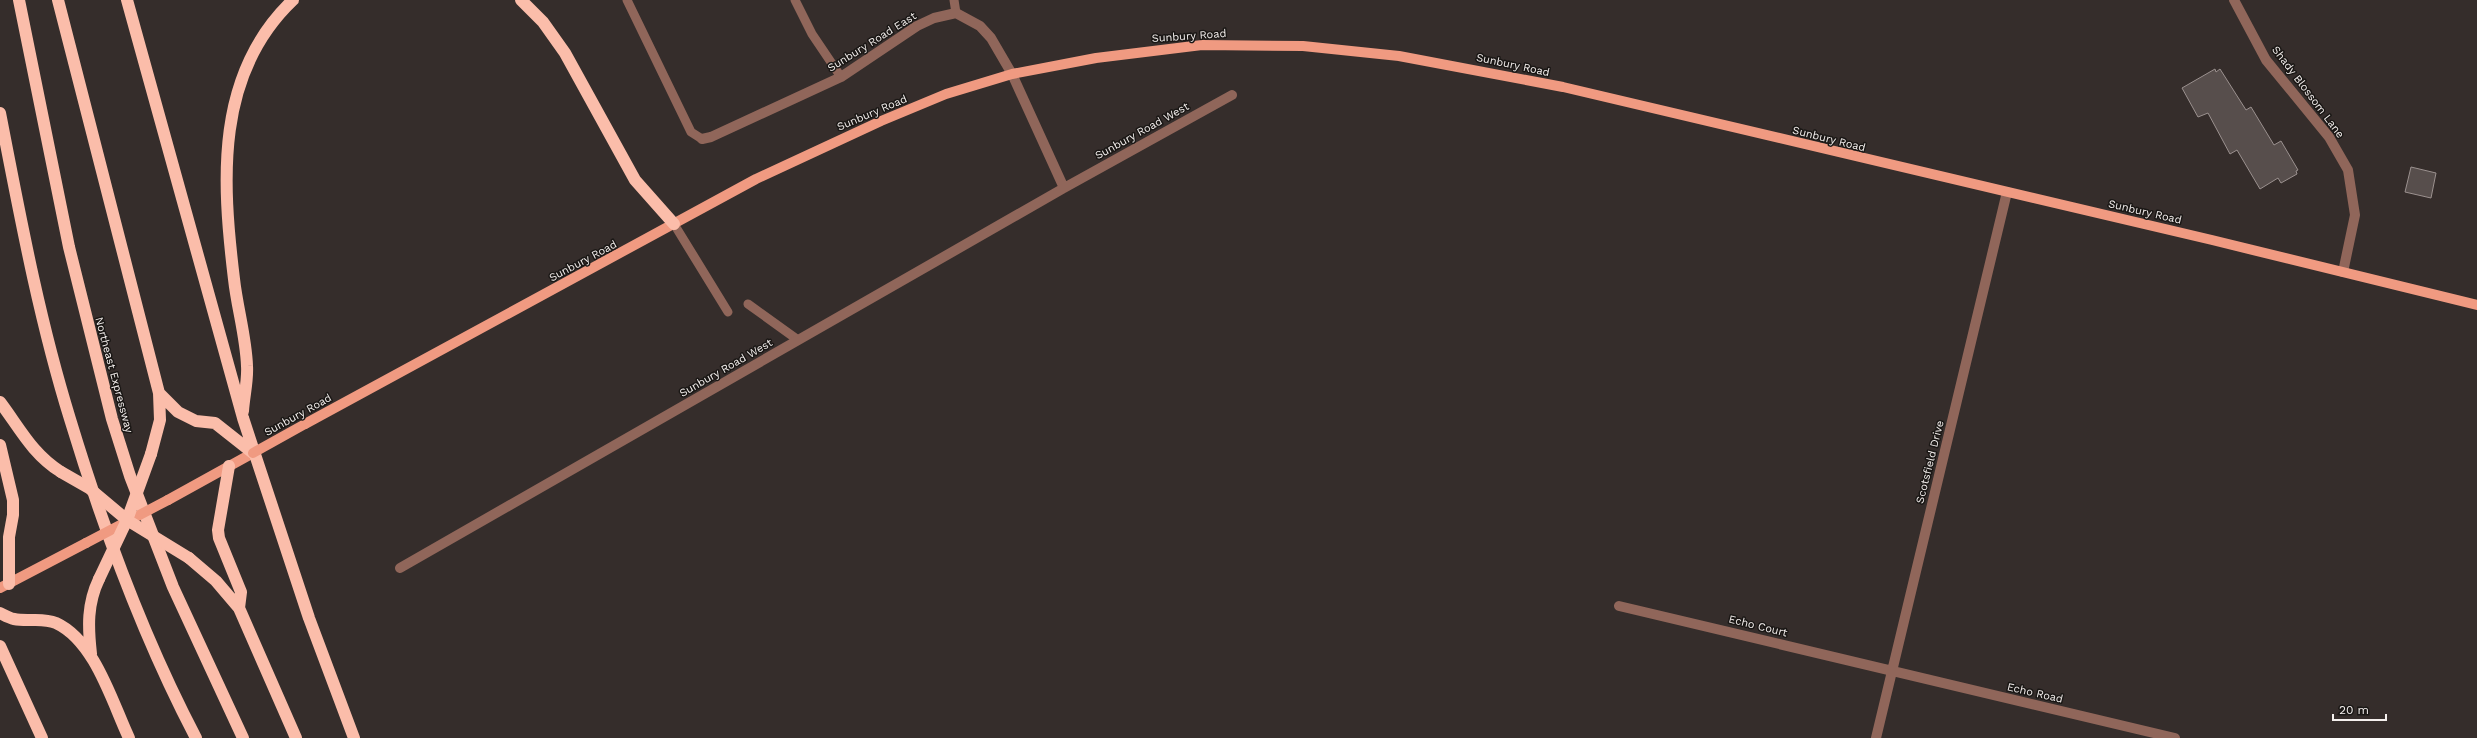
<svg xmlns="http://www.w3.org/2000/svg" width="2477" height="738" viewBox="0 0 2477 738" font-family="'Work Sans',sans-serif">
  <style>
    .building { fill: #574e4c; stroke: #9b918f }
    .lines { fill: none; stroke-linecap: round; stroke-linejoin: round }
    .service { stroke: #90665a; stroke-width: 9 }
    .minor { stroke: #90665a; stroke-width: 10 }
    .primary { stroke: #f09a81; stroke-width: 10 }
    .motorway { stroke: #fbbdaa; stroke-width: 12 }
    .primary-bridge { stroke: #f09a81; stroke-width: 10 }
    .motorway-bridge { stroke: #fbbdaa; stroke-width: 12 }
    .labels { text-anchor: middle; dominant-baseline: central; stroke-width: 3; stroke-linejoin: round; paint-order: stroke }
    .street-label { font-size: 11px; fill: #f4efed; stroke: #1a1715 }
  </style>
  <rect width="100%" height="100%" fill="#352d2b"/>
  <path class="building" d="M2215 69 2216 72 2220 69 2246 110 2251 107 2274 145 2281 141 2298 170 2296 171 2297 174 2281 183 2278 178 2260 189 2237 150 2230 154 2208 113 2198 117 2182 88Z
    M2411 167 2436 173 2431 198 2405 192Z"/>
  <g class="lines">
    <path class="service" d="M627 0 691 132 702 139
      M795 0 812 34 841 77
      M954 0 956 13
      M674 224 728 312
      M748 304 798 340"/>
    <path class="minor" d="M2234 0 2266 60 2329 137 2348 170 2355 215 2343 272
      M702 139 711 137 841 77 917 26 934 18 956 13 980 26 991 38 1012 74 1064 188
      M400 568 1064 188 1232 95
      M1619 606 2175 738
      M1876 738 2007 192"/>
    <path class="primary" d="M305 424 756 179 881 121 946 94 1012 74 1096 58 1202 45 1303 46 1399 56 1563 87 2212 240 2477 305
      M168 500 253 453
      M0 588 86 543"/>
    <path class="motorway" d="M19 0 69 247 112 419 130 476 173 587 243 738
      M58 0 159 393 160 420 151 454
      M127 0 243 418 309 618 354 738
      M521 0 543 22 565 53 635 180 674 224
      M0 113C20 216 39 319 70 419 103 528 143 637 196 738
      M159 393 178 412 196 421 215 423 253 453
      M0 402C19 427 32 454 61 472
      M243 411C244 396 248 380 247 366 246 337 237 307 234 279 222 180 215 74 293 0
      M0 445 13 500V515L9 537V584
      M229 466 218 530 219 538 241 592 239 608
      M189 558 216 581 239 608 296 738
      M0 613C4 615 9 618 14 619 29 622 42 617 56 623 95 641 112 702 129 738
      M0 646 42 738
      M91 654C88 627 87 604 99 579"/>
    <path class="primary-bridge" d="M253 453 305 424
      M86 543 168 500"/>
    <path class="motorway-bridge" d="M61 472 89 488 127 520 189 558
      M99 579 127 520 151 454"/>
  </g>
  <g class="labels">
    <g class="street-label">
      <text transform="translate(1189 36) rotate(-4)">Sunbury Road</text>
      <text transform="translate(872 42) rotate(-32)">Sunbury Road East</text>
      <text transform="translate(1513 65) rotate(12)">Sunbury Road</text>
      <text transform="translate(2308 92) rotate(53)">Shady Blossom Lane</text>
      <text transform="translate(872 113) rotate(-23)">Sunbury Road</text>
      <text transform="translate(1142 131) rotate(-29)">Sunbury Road West</text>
      <text transform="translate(1829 139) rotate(14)">Sunbury Road</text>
      <text transform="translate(2145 212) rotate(13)">Sunbury Road</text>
      <text transform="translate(583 261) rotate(-28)">Sunbury Road</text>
      <text transform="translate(726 368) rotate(-30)">Sunbury Road West</text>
      <text transform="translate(114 375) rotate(75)">Northeast Expressway</text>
      <text transform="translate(298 415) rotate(-29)">Sunbury Road</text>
      <text transform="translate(1930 462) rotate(-76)">Scotsfield Drive</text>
      <text transform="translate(1758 626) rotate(14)">Echo Court</text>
      <text transform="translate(2035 693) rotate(13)">Echo Road</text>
    </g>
  </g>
  <path d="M2333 714v6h53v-6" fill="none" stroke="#f4efed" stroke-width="2"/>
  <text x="2339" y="714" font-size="12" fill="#f4efed" stroke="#1a1715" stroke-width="3" paint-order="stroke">20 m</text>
</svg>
